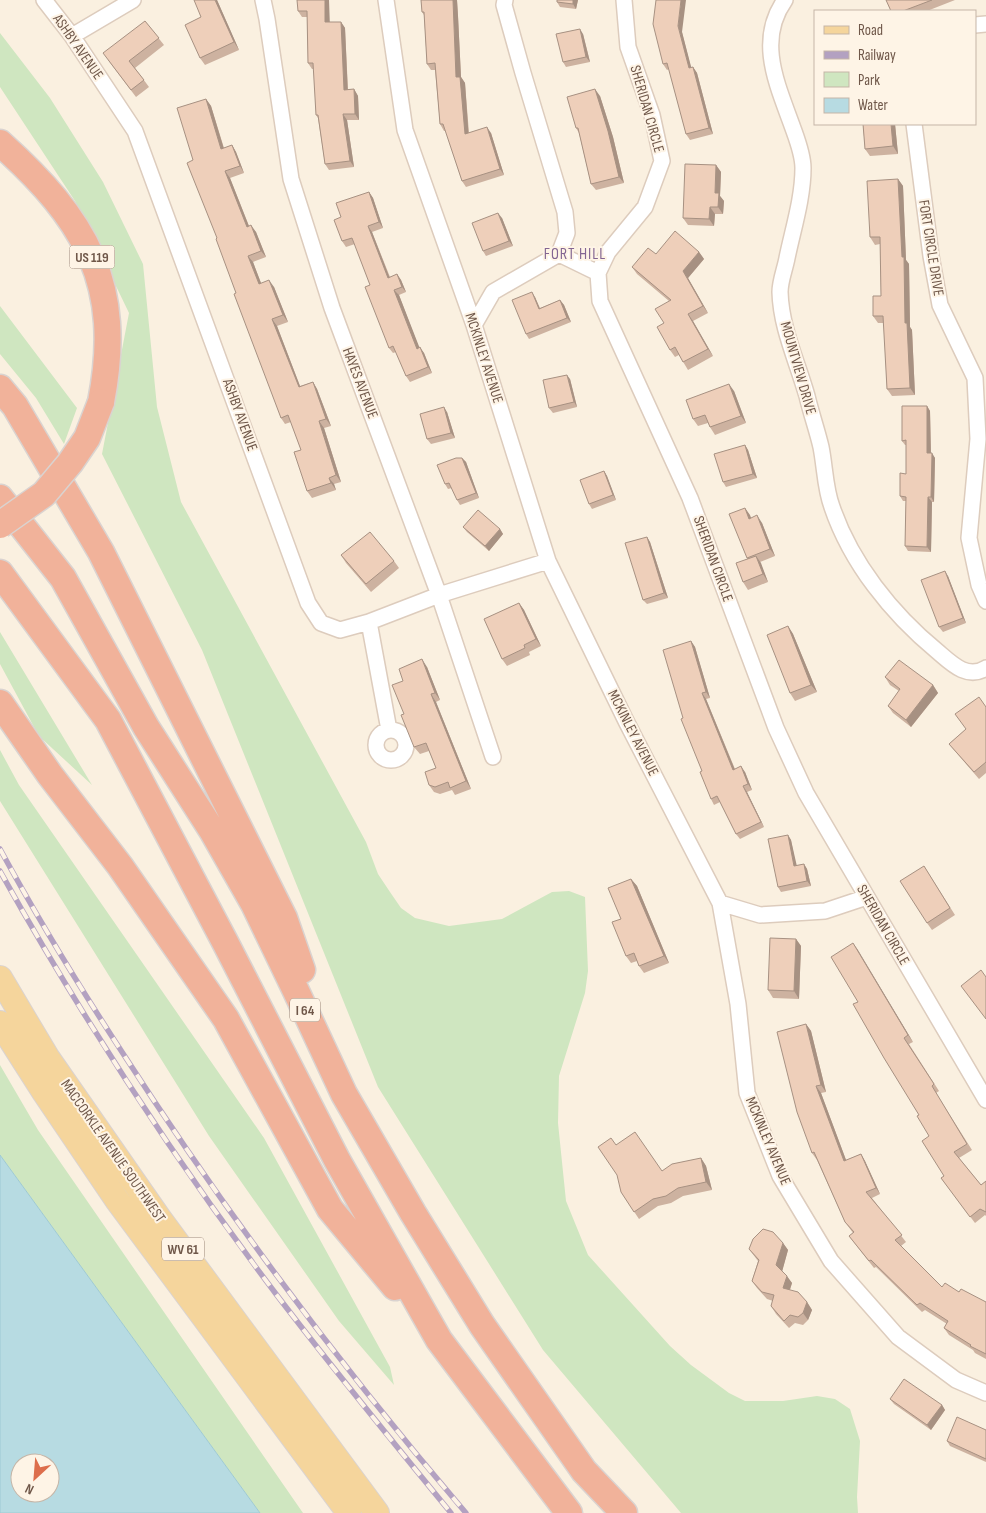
<svg xmlns="http://www.w3.org/2000/svg" width="986" height="1513" viewBox="0 0 986 1513" font-family="'Sofia Sans Condensed',sans-serif">
  <style>
    .green { fill: #cfe6c0 }
    .water { fill: #b7dbe2; stroke: #9ecad3; fill-rule: evenodd }
    .lines { fill: none; stroke-linecap: round; stroke-linejoin: round }
    .street-casing { stroke: #ddccbd; stroke-width: 18 }
    .primary-casing { stroke: #dad3d0; stroke-width: 26 }
    .highway-casing { stroke: #dad3d0; stroke-width: 29 }
    .street { stroke: #fff; stroke-width: 15 }
    .primary { stroke: #f5d59c; stroke-width: 24 }
    .highway { stroke: #f1b29a; stroke-width: 26 }
    .rail-casing { stroke: #b3a1c1; stroke-width: 5.5 }
    .rail { stroke: #fef4e6; stroke-width: 4; stroke-dasharray: 11; stroke-linecap: butt }
    .highway-bridge-casing { stroke: #dad3d0; stroke-width: 29; stroke-linecap: butt }
    .highway-bridge { stroke: #f1b29a; stroke-width: 26 }
    .wall { fill: #cdb2a0 }
    .shaded-wall { fill: #a79182 }
    .building { fill: #eecfba; stroke: #a79182 }
    .labels { text-anchor: middle; dominant-baseline: central; stroke-width: 4; stroke-linejoin: round; paint-order: stroke }
    .shield { fill: #fef4e6; stroke: #9a8678; stroke-width: 1 }
    .shield-label { font-size: 14px; font-weight: bold; fill: #6f5749 }
    .street-label { font-size: 15px; fill: #6f5749; stroke: #fef4e6 }
    .neighbourhood-label { font-size: 16px; letter-spacing: 1px; fill: #836592; stroke: #fef4e6 }
  </style>
  <rect width="100%" height="100%" fill="#faf0e0"/>
  <path class="green" d="M0 33 50 98 103 182 143 264 157 407 181 502 366 842 378 874 390 892 401 908 415 918 449 926 502 919 552 892 569 891 585 897 588 971 585 993 559 1076 558 1123 566 1201 588 1255 670 1346 691 1365 729 1393 745 1401H783L817 1396 835 1399 850 1409 860 1441 857 1497 858 1513H681L543 1350 378 1087 202 650 102 454 129 313 75 201 0 87Z
    M0 306 77 408 64 444 36 398 0 354Z
    M0 632 92 785 40 737 34 727 0 664Z
    M0 750 19 785 264 1138 390 1367 394 1385 339 1321 209 1136 0 801Z
    M0 1065 38 1130 303 1513H260L0 1155Z"/>
  <path class="water" d="M0 1155 260 1513H0ZM20 1463H50V1493H20Z"/>
  <g class="lines">
    <g class="street-casing">
      <path id="street" d="M44 0 72 36 135 131 308 603 321 623 340 630 369 622 439 595 548 561
        M263 0 267 19 291 179 332 308 439 595 493 757
        M386 0 405 130 474 325 548 561 626 721 720 903 738 1004 747 1093 780 1176 831 1261 898 1337 956 1380 986 1393
        M624 0 628 47 652 115 662 161 645 207 608 252 598 273 600 301 690 498 776 728 806 793 986 1100
        M785 0C755 42 779 88 794 131 798 142 803 156 803 168 803 198 793 229 787 258 785 269 780 281 780 292 781 328 797 361 807 396 811 413 817 430 821 447 825 467 825 489 832 507 851 563 892 614 937 651 951 663 967 680 986 668
        M975 25 986 24
        M72 36 133 0
        M914 124 931 256 940 305 975 378 978 439 969 538 979 585 986 601
        M559 254 598 273
        M474 325 493 292 559 254 567 233 565 212 523 73 504 5 505 0
        M369 622 389 730
        M376 745a15 15 0 1 1 30 0a15 15 0 1 1-30 0Z
        M720 903 760 915 825 911 867 897"/>
    </g>
    <g class="primary-casing">
      <path id="primary" d="M0 978 47 1057 159 1218 377 1513
        M0 1023 44 1092 117 1200 349 1513"/>
    </g>
    <g class="highway-casing">
      <path id="highway" d="M0 143C86 220 124 284 101 402
        M0 388 15 406 101 552 284 918 302 970
        M0 498 63 578 146 727 213 832 254 904 296 991 344 1094 413 1213 482 1325 584 1471 624 1513
        M0 573 108 720 225 942 337 1160 439 1340 569 1513
        M0 703 50 775 120 866 226 1019 330 1209 395 1287"/>
    </g>
    <use href="#street" class="street"/>
    <use href="#primary" class="primary"/>
    <use href="#highway" class="highway"/>
    <g class="rail-casing">
      <path id="rail" d="M0 849C38 919 79 986 122 1052 226 1213 341 1367 466 1513
        M0 871C82 1018 175 1160 276 1294 333 1369 392 1441 451 1513"/>
    </g>
    <use href="#rail" class="rail"/>
    <g class="highway-bridge-casing">
      <path id="highway-bridge" d="M0 525 44 494 70 463 87 438 101 402"/>
    </g>
    <use href="#highway-bridge" class="highway-bridge"/>
  </g>
  <path class="wall" d="M217 0 239 50 205 65 200 58 201 17Z
    M329 0V22H341L345 28 348 90 354 89 358 96 359 120H347L354 167 329 170 325 164 318 118 316 115 314 69H312L308 63 307 17H302L298 11Z
    M421 0H457L458 16 461 77 465 83 469 133H491L504 175 466 187 462 181 446 131H444L440 124 435 70H431L427 64 424 15 422 12Z
    M557 0H578L576 9 560 7 557 2Z
    M886 0H955L927 11H891Z
    M145 21 164 45 135 68 149 87 136 97 108 60Z
    M682 32 691 68 693 67 697 73 713 134 690 140 686 134 669 69 667 70 663 64Z
    M583 34 590 62 566 67 563 62Z
    M600 96 613 137 624 183 596 190 591 184 579 133 576 128Z
    M206 99 211 106 224 148 232 145 236 152 244 173 230 178 249 226 256 232 266 257 253 262 261 283 274 287 288 322 277 326 300 386 313 382 317 389 331 426 324 428 341 482 334 484 336 490 312 498 307 491 301 450 291 422 285 424 281 418 236 293 193 160Z
    M863 124H895L898 154 870 156 865 149Z
    M716 165 721 172 720 196 724 201 723 214H715L714 226 688 225 683 218Z
    M898 179 903 186 906 260 909 264 910 327 912 330 915 395 892 396 887 389 884 323H878L873 316 881 296 880 244 875 245 870 237Z
    M369 192 373 198 383 228 372 232 390 277 397 274 401 280 406 292 399 295 419 348 424 353 432 373 410 382 406 376 396 352 393 353 389 348 370 285 355 244 346 247 342 241Z
    M502 218 513 246 486 256 483 251Z
    M699 252 704 259 688 278 708 313 693 321 713 356 688 370 679 355 675 357 670 350 664 323 669 301 637 274 632 267 656 254Z
    M535 297 540 308 560 300 564 305 571 322 529 339 526 334Z
    M570 379 577 407 553 413 549 408Z
    M734 391 746 423 715 435 710 427 708 423 698 426 693 419Z
    M927 406 930 411 931 453 935 458 934 502H932L931 552 908 551 905 546 906 501H903L900 496 906 474V445H905L902 441Z
    M447 412 455 438 431 444 427 439Z
    M745 445 748 450 757 478 726 487 723 482Z
    M462 458 466 462 479 498 460 505 457 500 452 488 448 489 445 484Z
    M604 471 607 476 616 500 592 509 589 504Z
    M745 508 751 518 762 523 775 556 760 562 768 582 748 590 743 582 747 559Z
    M463 527 500 529 503 534 489 551 467 532Z
    M647 537 650 542 668 598 647 604 643 600Z
    M341 555 394 561 399 568 371 592 346 563Z
    M948 576 966 623 943 632 939 627Z
    M519 603 524 610 541 646 529 652 530 655 507 666 502 659Z
    M788 626 793 634 817 692 795 701 790 693Z
    M691 641 695 647 710 698 706 699 735 769 745 772 752 790 747 792 764 827 740 839 736 834 720 802 714 805 711 799 702 771 683 718Z
    M427 667 440 700 436 702 471 789 455 795 452 790 440 794 434 792 429 785 436 768 429 751 420 754 414 747 403 681Z
    M885 677 933 685 938 693 911 727 893 713 888 706 899 691 890 685Z
    M986 707V773L979 779 954 750 949 744 966 729Z
    M788 835 791 840 796 866 804 864 807 869 811 886 781 892 778 887Z
    M924 866 955 915 932 930 927 923Z
    M631 879 637 886 669 963 644 973 639 966 637 961 631 963 626 956 621 919Z
    M796 939 801 946 799 999 773 998 768 990Z
    M853 943 913 1042 909 1044 939 1091 936 1093 972 1150 959 1158 981 1185 986 1181V1216L985 1215 975 1223 941 1178 944 1176 929 1136 919 1115 858 1002Z
    M806 1024 811 1031 826 1092 821 1093 846 1160 861 1154 865 1161 880 1194 872 1198 906 1242 901 1246 942 1287 959 1292 986 1302V1359L975 1353 973 1350 949 1335 944 1328 947 1324 925 1310 922 1312 876 1267 874 1268 849 1236 853 1233 845 1222 817 1160 812 1153Z
    M616 1144 662 1171 701 1158 706 1166 712 1190 683 1196 671 1203 658 1206 639 1219 621 1192Z
    M783 1243 788 1250 782 1271 792 1283 790 1290 807 1302 812 1310 808 1320 803 1325 795 1323 789 1328 776 1314 771 1306 773 1301 767 1299 757 1288 752 1281 758 1261 749 1249Z
    M890 1399 942 1405 945 1410 931 1430 894 1404Z
    M986 1430V1462L950 1446 947 1441Z"/>
  <path class="shaded-wall" d="M215 0H217L239 50 234 42Z
    M325 0H329L330 28 325 22Z
    M453 0H457L458 16 461 77 465 83 469 141 465 134 456 77Z
    M573 0H578L576 9 573 4Z
    M681 0H686L682 32 693 74 689 68 678 26Z
    M341 22 345 28 348 96 344 90Z
    M580 29 583 34 590 62 586 57Z
    M693 67 697 73 713 134 709 128Z
    M354 89 358 96 359 120 355 114Z
    M595 89 600 96 613 137 624 183 619 177Z
    M206 99 211 106 226 156 221 149Z
    M343 114 347 120 354 167 350 161Z
    M891 124H895L898 154 893 146Z
    M487 127 491 133 504 175 500 169Z
    M232 145 236 152 244 173 240 166Z
    M716 165 721 172 720 196 724 201 723 214 718 207 715 193Z
    M225 171 230 178 252 234 247 227Z
    M898 179 903 186 906 260 909 264 910 327 912 330 915 395 910 388 905 323Z
    M369 192 373 198 383 228 379 222Z
    M710 207 715 214 714 226 709 219Z
    M498 213 502 218 513 246 509 241Z
    M251 225 256 232 266 257 261 251Z
    M368 226 372 232 392 284 388 278Z
    M699 252 704 259 688 278 708 313 703 306 683 271Z
    M248 256 253 262 264 291 259 284Z
    M397 274 401 280 406 292 402 287Z
    M269 280 274 287 288 322 283 315Z
    M394 290 399 295 422 354 417 349Z
    M532 292 535 297 542 314 539 309Z
    M560 300 564 305 571 322 567 318Z
    M688 314 693 321 713 356 708 349Z
    M272 319 277 326 303 394 299 387Z
    M420 347 424 353 432 373 428 367Z
    M567 375 570 379 577 407 574 402Z
    M313 382 317 389 331 426 326 419Z
    M729 384 734 391 746 423 741 416Z
    M927 406 930 411 931 458 927 453Z
    M444 407 447 412 455 438 451 433Z
    M319 421 324 428 341 482 336 475Z
    M745 445 748 450 757 478 753 474Z
    M932 453 935 458 934 502 931 497Z
    M462 458 466 462 479 498 476 493Z
    M604 471 607 476 616 500 613 495Z
    M329 478 334 484 336 490 331 483Z
    M928 497 932 502 931 552 927 547Z
    M745 508 750 515 754 526 749 519Z
    M757 515 762 523 775 556 770 549Z
    M500 529 503 534 489 551 485 546Z
    M647 537 650 542 668 598 664 593Z
    M756 556 761 563 768 582 763 574Z
    M945 571 948 576 966 623 963 618Z
    M519 603 524 610 541 646 536 639Z
    M788 626 793 634 817 692 811 685Z
    M691 641 695 647 710 698 706 692Z
    M422 659 427 667 440 700 435 693Z
    M933 685 938 693 911 727 906 720Z
    M702 693 706 699 737 775 733 770Z
    M431 694 436 702 471 789 466 781Z
    M741 766 745 772 752 790 748 784Z
    M743 786 747 792 764 827 761 822Z
    M788 835 791 840 798 871 794 866Z
    M804 864 807 869 811 886 807 881Z
    M631 879 637 886 669 963 664 956Z
    M796 939 801 946 799 999 794 991Z
    M853 943 858 950 913 1042 908 1035Z
    M806 1024 811 1031 826 1092 821 1085Z
    M816 1086 821 1093 849 1168 844 1161Z
    M861 1154 865 1161 880 1194 876 1188Z
    M701 1158 706 1166 712 1190 706 1182Z
    M783 1243 788 1250 782 1272 776 1265Z
    M787 1276 792 1283 788 1295 783 1288Z
    M807 1302 812 1310 808 1320 803 1313Z
    M942 1405 945 1410 931 1430 927 1425Z"/>
  <path class="building" d="M194 0H215L234 42 200 58 185 25 201 17Z
    M297 0H325V22H341L344 90 354 89 355 114H343L350 161 325 164 318 115H316L313 63H308L307 11H298Z
    M421 0H453L456 77H460L465 134 487 127 500 169 462 181 443 124H440L435 63 427 64 424 12H422Z
    M557 0H573V4L557 2Z
    M656 0H681L678 26 689 68 693 67 709 128 686 134 667 63 663 64 653 24Z
    M886 0H932L903 11H891Z
    M145 21 159 38 129 61 144 80 131 90 103 53Z
    M580 29 586 57 563 62 556 34Z
    M595 89 608 131 619 177 591 184 578 128H576L567 97Z
    M206 99 221 149 232 145 240 166 225 171 247 227 251 225 261 251 248 256 259 284 269 280 283 315 272 319 299 387 313 382 326 419 319 421 336 475 329 478 331 483 307 491 294 452 301 450 288 415 281 418 234 294 236 293 216 239 217 238 187 163 193 160 177 108Z
    M863 124H891L893 146 865 149Z
    M685 164 716 165 715 193H719L718 207H710L709 219 683 218Z
    M898 179 902 257H904L905 323H907L910 388 887 389 883 316H873V296H881L880 237H870L867 181Z
    M369 192 379 222 368 226 388 278 397 274 402 287 394 290 417 349 420 347 428 367 406 376 393 346 389 348 365 287 370 285 352 238 342 241 334 220 341 217 336 203Z
    M498 213 509 241 483 251 472 223Z
    M675 231 699 252 683 271 703 306 688 314 708 349 683 362 675 347 670 350 657 327 664 323 655 309 671 300 632 267 648 248 656 254Z
    M532 292 539 309 560 300 567 318 526 334 512 300Z
    M567 375 574 402 549 408 543 380Z
    M729 384 741 416 710 427 705 415 693 419 686 400Z
    M902 406H927V453H932L931 497H928L927 547 905 546 906 497 900 496V473L906 474V440L902 441Z
    M444 407 451 433 427 439 420 414Z
    M745 445 753 474 723 482 714 454Z
    M456 458H462L476 493 457 500 449 483 445 484 437 465Z
    M604 471 613 495 589 504 580 480Z
    M745 508 749 519 757 515 770 549 747 558 729 514Z
    M478 510 500 529 485 546 463 527Z
    M370 532 394 561 366 584 341 555Z
    M647 537 664 593 643 600 625 543Z
    M756 556 763 574 743 582 736 563Z
    M945 571 963 618 939 627 921 580Z
    M519 603 536 639 524 645 525 648 502 659 484 619Z
    M788 626 811 685 790 693 767 635Z
    M691 641 706 692 702 693 733 770 741 766 748 784 743 786 761 822 736 834 717 796 711 799 700 772 702 771 681 719 683 718 663 650Z
    M422 659 435 693 431 694 466 781 450 788 448 782 435 787 429 785 425 772 436 768 426 743 414 747 401 715 404 714 392 685 403 681 399 669Z
    M899 660 933 685 906 720 888 706 900 689 885 677Z
    M979 697 986 707V762L974 772 949 744 966 729 955 714Z
    M788 835 794 866 804 864 807 881 778 887 768 839Z
    M924 866 950 908 927 923 900 881Z
    M631 879 664 956 639 966 634 953 626 956 612 922 621 919 608 888Z
    M770 938 796 939 794 991 768 990Z
    M853 943 908 1035 904 1038 934 1084 932 1086 967 1144 954 1152 981 1185 986 1181V1212L980 1209 970 1217 941 1178 944 1176 922 1141 929 1136 917 1116 919 1115 884 1058 853 1004 858 1002 831 957Z
    M981 970 986 977V1019L961 986Z
    M806 1024 821 1085 816 1086 844 1161 861 1154 876 1188 866 1192 902 1235 895 1240 942 1287 945 1283 959 1292 961 1289 986 1302V1354L970 1346 971 1345 944 1328 948 1321 920 1303 917 1305 871 1260 869 1261 849 1236 854 1232 845 1222 814 1152 812 1153 797 1112 777 1032Z
    M635 1132 662 1171 672 1164 701 1158 706 1182 678 1188 666 1196 653 1199 634 1212 621 1192 617 1175 598 1147 611 1138 616 1145Z
    M763 1229 773 1232 783 1243 776 1265 787 1276 783 1288 798 1292 807 1302 803 1313 798 1317 790 1315 784 1321 771 1306 774 1295 762 1292 752 1281 759 1260 749 1249 753 1239Z
    M904 1379 942 1405 927 1425 890 1399Z
    M957 1417 986 1430V1459L947 1441Z"/>
  <g class="labels">
    <g class="shield">
      <rect x="69.5" y="245.5" width="45" height="23" rx="4"/>
      <rect x="290" y="998.5" width="30" height="23" rx="4"/>
      <rect x="162" y="1237.5" width="42" height="23" rx="4"/>
    </g>
    <g class="shield-label">
      <text x="92" y="257">US 119</text>
      <text x="305" y="1010">I 64</text>
      <text x="183" y="1249">WV 61</text>
    </g>
    <g class="street-label">
      <text transform="translate(78 47) rotate(55)">ASHBY AVENUE</text>
      <text transform="translate(647 109) rotate(74)">SHERIDAN CIRCLE</text>
      <text transform="translate(931 248) rotate(81)">FORT CIRCLE DRIVE</text>
      <text transform="translate(484 358) rotate(72)">MCKINLEY AVENUE</text>
      <text transform="translate(798 368) rotate(74)">MOUNTVIEW DRIVE</text>
      <text transform="translate(360 383) rotate(69)">HAYES AVENUE</text>
      <text transform="translate(240 415) rotate(70)">ASHBY AVENUE</text>
      <text transform="translate(713 559) rotate(70)">SHERIDAN CIRCLE</text>
      <text transform="translate(633 733) rotate(63)">MCKINLEY AVENUE</text>
      <text transform="translate(883 925) rotate(60)">SHERIDAN CIRCLE</text>
      <text transform="translate(768 1141) rotate(67)">MCKINLEY AVENUE</text>
      <text transform="translate(113 1151) rotate(55)">MACCORKLE AVENUE SOUTHWEST</text>
    </g>
    <g class="neighbourhood-label">
      <text x="575" y="254">FORT HILL</text>
    </g>
  </g>
  <rect x="814" y="10" width="162" height="115" fill="#fef4e6" stroke="#c5b5a7"/>
  <rect x="824" y="26" width="25" height="8" fill="#f5d59c" stroke="#c5b5a7"/>
  <text x="858" y="35" font-size="15" fill="#6f5749">Road</text>
  <rect x="824" y="51" width="25" height="8" fill="#b3a1c1" stroke="#c5b5a7"/>
  <text x="858" y="60" font-size="15" fill="#6f5749">Railway</text>
  <rect x="824" y="72" width="25" height="15" fill="#cfe6c0" stroke="#c5b5a7"/>
  <text x="858" y="85" font-size="15" fill="#6f5749">Park</text>
  <rect x="824" y="98" width="25" height="15" fill="#b7dbe2" stroke="#c5b5a7"/>
  <text x="858" y="110" font-size="15" fill="#6f5749">Water</text>
  <g transform="translate(35 1478) rotate(206)"><circle r="24" fill="#fef4e6" stroke="#c5b5a7"/>
  <path d="M0-4L9 19L0 12L-9 19Z" fill="#dd6e4c"/>
  <text y="-8" font-size="14" font-weight="bold" text-anchor="middle" fill="#6f5749">N</text>
  </g>
</svg>
